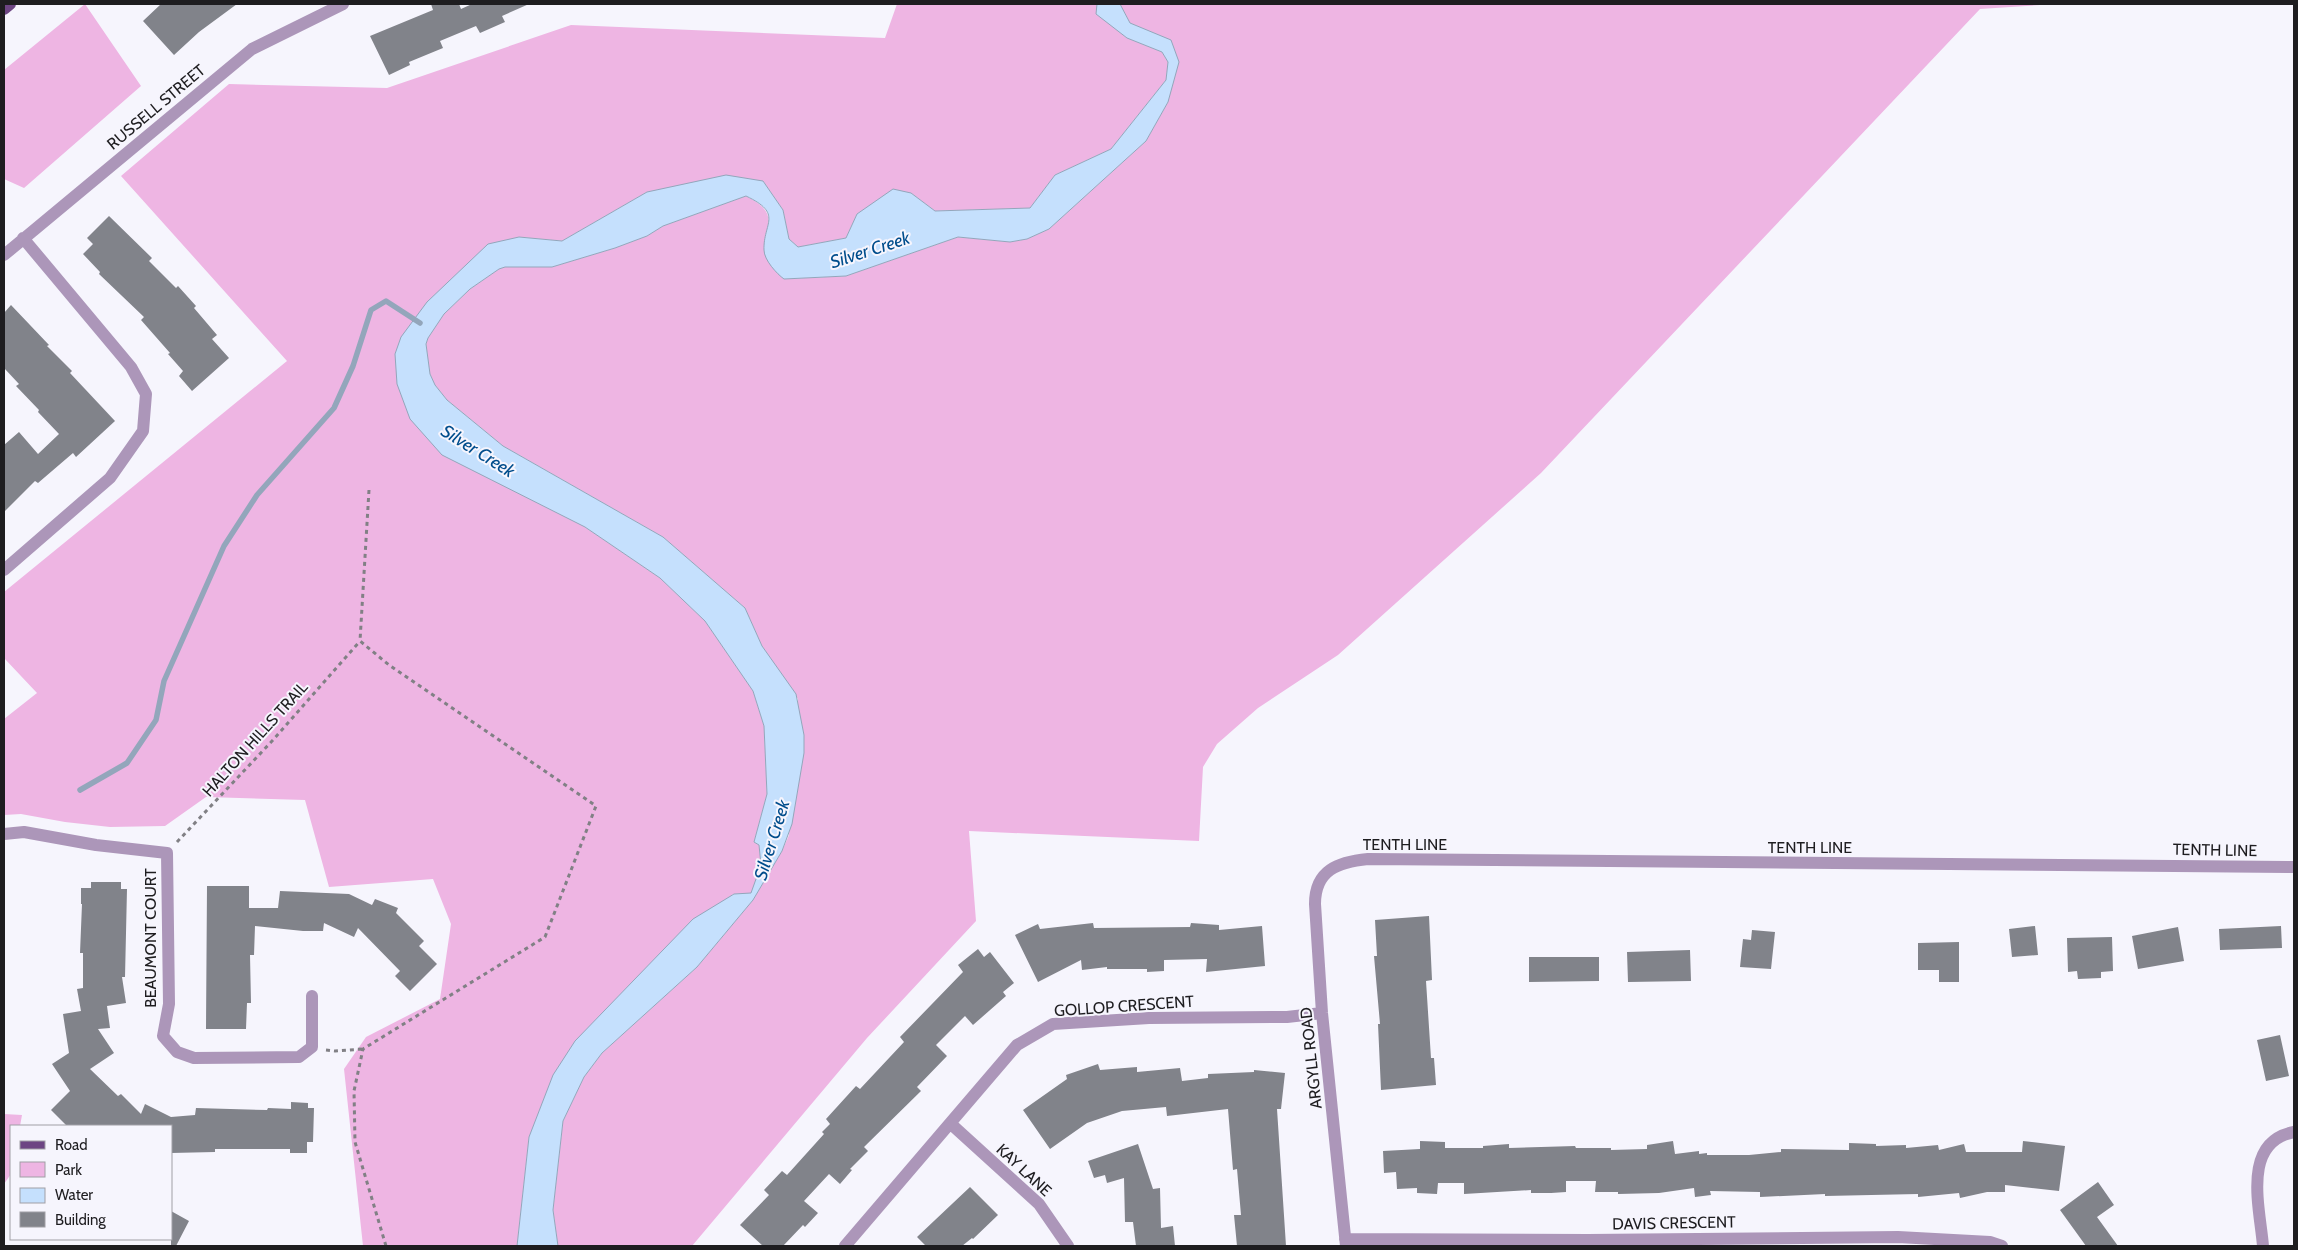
<svg xmlns="http://www.w3.org/2000/svg" width="2298" height="1250" viewBox="0 0 2298 1250" font-family="Cabin,sans-serif">
  <style>
    .green { fill: #eeb5e3 }
    .water { fill: #c5e0fd; stroke: #93a6bb }
    .lines { fill: none; stroke-linecap: round; stroke-linejoin: round }
    .stream { stroke: #93a6bb; stroke-width: 5.5 }
    .building { fill: #81838a }
    .path { stroke: #818085; stroke-width: 3; stroke-dasharray: 4 4; stroke-linecap: butt }
    .minor { stroke: #ac96b9; stroke-width: 12 }
    .major { stroke: #6d4583; stroke-width: 12 }
    .labels { text-anchor: middle; dominant-baseline: central; stroke-width: 4; stroke-linejoin: round; paint-order: stroke }
    .street-label { font-size: 16px; fill: #1e1d20; stroke: #f6f5fd }
    .water-label { font-size: 18px; font-style: italic; fill: #004d8c; stroke: #f6f5fd }
  </style>
  <rect width="100%" height="100%" fill="#f6f5fd"/>
  <path class="green" d="M85 4 141 86 24 188 4 179V70Z
    M897 4H1097V14L1127 38 1162 52 1168 62 1166 80 1111 149 1055 175 1030 208 935 211 911 193 857 214 846 238 798 247 789 239 783 210 763 181 647 192 562 241 519 237 395 354 585 527 660 578 705 621 753 691 764 726 767 794 754 842 759 845 761 865 751 894H733L529 1137 517 1246H363L344 1069 366 1037 440 999 451 924 433 879 329 887 305 800 206 797 165 826 110 827 65 822 21 814 4 815V719L37 693 4 658V592L287 361 121 176 229 84 387 88 571 25 885 38Z
    M1120 4H2055L1980 9 1541 473 1338 655 1258 708 1217 744 1203 767 1199 841 969 831 976 921 867 1038 692 1246H558L553 1210 563 1121 584 1077 602 1053 697 967 753 900 782 851 789 835 798 699 762 646 745 608 663 537 503 446 447 400 435 385 430 374 426 344 428 338 444 314 470 289 499 269 504 267H552L615 248 647 236 663 226 746 196C776 211 770 222 764 250L784 279 846 276 958 237 1010 242 1027 239 1049 229 1146 141 1168 102 1171 41 1130 23Z
    M4 1114 22 1115 20 1126H11V1174L4 1184Z"/>
  <path class="water" d="M1097 4H1120L1130 23 1171 40 1179 62 1168 102 1146 141 1049 229 1027 239 1010 242 958 237 846 276 784 279C777 274 764 260 764 250 763 223 784 214 746 196L663 226 647 236 615 248 552 267H505L499 269 470 289 444 314 428 338 426 344 430 374 435 385 447 400 503 446 663 537 745 608 762 646 796 694 804 735V753L792 824 782 851 753 900 697 967 602 1053 584 1077 563 1121 553 1210 558 1246H517L529 1137 553 1075 575 1041 693 919 734 894 751 893 761 865 759 845 754 842 767 794 764 726 753 691 705 621 660 578 585 527 442 455 410 419 397 384 395 354 401 337 427 302 488 244 519 237 562 241 647 192 726 175 763 181 783 210 789 239 798 247 846 238 857 214 893 189 911 193 935 211 1030 208 1055 175 1111 149 1166 80 1168 62 1162 52 1127 38 1096 14Z"/>
  <g class="lines">
    <path class="stream" d="M80 790 127 763 156 720 164 681 224 546 257 495 334 408 353 366 371 310 386 301 420 323"/>
  </g>
  <path class="building" d="M161 4H237L199 32 174 55 143 21Z
    M431 4H459L461 9 472 4H529L502 16 505 22 480 33 476 26 440 41 443 48 409 62 410 65 389 75 370 36 433 10Z
    M109 216 152 258 149 261 176 288 178 286 196 306 194 308 217 335 212 339 229 358 192 391 179 376 183 371 168 354 170 353 141 320 144 317 99 274 100 272 83 254 93 244 87 238Z
    M11 305 49 345 47 346 72 371 70 373 115 421 76 457 73 453 38 483 35 481 4 512V445L19 432 38 454 59 434 38 412 39 410 16 386 19 384 4 368V313Z
    M91 882H121V889H127L125 977H122L126 1003 107 1006 110 1028 98 1029 114 1053 90 1069 118 1096 121 1094 141 1114 145 1104 171 1117 195 1115 196 1108 267 1110 268 1108 291 1109V1102L308 1103V1108H314L313 1142H307V1153H290V1149H215V1152L171 1153V1126H67L51 1110 70 1091 52 1064 69 1053 63 1014 81 1011 77 989 83 988V953H80L82 904H81V888H91Z
    M207 886H249V908H278L280 891 349 894 372 905 375 899 398 908 396 913 424 941 419 946 437 964 410 991 395 976 400 971 358 928 354 937 324 923 323 931H303L255 926 254 955H250L251 1003H247L246 1029H206Z
    M1429 916 1432 980 1426 981 1431 1058H1434L1436 1085 1381 1090 1378 1024H1380L1374 956H1377L1375 920Z
    M1093 923 1094 928 1190 927 1191 923 1219 925V930L1262 926 1265 966 1206 972 1207 959 1164 960V971L1147 972V969H1107V967L1082 970 1081 960 1038 982 1015 935 1038 924 1040 929Z
    M2035 926 2038 955 2012 957 2009 929Z
    M2281 926 2282 948 2220 950 2219 929Z
    M2178 927 2184 961 2138 969 2132 936Z
    M1752 930 1775 932 1771 969 1740 967 1743 939 1751 940Z
    M2112 937 2113 971 2101 972V978L2078 979 2077 971 2068 972 2067 938Z
    M1959 942V982H1939V970H1918V943Z
    M978 949 984 957 990 952 1014 983 1003 992 1006 996 973 1025 965 1016 936 1045 947 1056 917 1087 921 1091 864 1147 868 1151 850 1169 852 1170 840 1184 829 1174 804 1201 818 1213 805 1227 803 1225 783 1246H763L740 1225 769 1195 764 1190 782 1171 787 1175 824 1134 822 1132 830 1124 826 1119 856 1086 860 1089 904 1042 900 1037 963 972 958 965Z
    M1690 950 1691 981 1628 982 1627 952Z
    M1529 957H1599V981L1529 982Z
    M2280 1035 2289 1076 2266 1081 2257 1040Z
    M1098 1064 1100 1070 1137 1067V1072L1180 1068 1182 1081 1208 1078V1074L1254 1072V1070L1285 1073 1281 1109H1277L1286 1246H1237L1234 1215H1241L1237 1169 1233 1170 1228 1109 1167 1116 1166 1107 1122 1111 1087 1123 1050 1149 1023 1110 1067 1079 1066 1075Z
    M1420 1141 1445 1142V1148H1483V1146L1509 1144V1148L1575 1146 1576 1148H1611V1150L1647 1149V1145L1673 1141 1675 1154 1699 1151V1154L1707 1153V1155H1749L1781 1152V1149L1849 1150V1143L1876 1144V1146L1906 1145V1148L1938 1145 1939 1150 1964 1144 1966 1152H2022L2023 1141 2065 1146 2059 1191 2005 1185V1192H1987L1960 1198 1959 1193 1918 1197V1194L1825 1196V1194L1760 1197V1192L1710 1191 1711 1195 1695 1197 1694 1188 1659 1193 1618 1194V1192H1595L1596 1181H1566V1192L1551 1193H1531V1190L1464 1194V1183H1438L1437 1194 1417 1193V1188L1397 1189 1396 1172 1384 1173 1383 1151 1420 1149Z
    M1138 1144 1153 1189 1160 1188 1161 1228 1173 1226 1175 1246H1136L1133 1222H1125L1124 1178 1107 1183 1105 1175 1094 1178 1088 1161Z
    M2098 1182 2114 1205 2097 1217 2118 1246H2086L2060 1210Z
    M970 1187 998 1215 973 1239 972 1238 962 1246H926L917 1237Z
    M171 1211 189 1221 176 1246H171Z"/>
  <g class="lines">
    <path class="path" d="M369 490 360 641 389 665 596 806 545 937 363 1049 354 1091 355 1142 386 1246
      M177 842 273 740 360 641
      M326 1050 335 1051 363 1049"/>
    <path class="minor" d="M4 255 252 49 343 4
      M4 570 110 478 143 431 146 394 131 367 23 238
      M4 834 24 832 96 845 167 853 169 1004 163 1036 177 1052 194 1058 299 1057 312 1047V996
      M951 1124 1039 1204 1068 1246
      M1345 1239 1588 1240 1898 1237 1990 1242 2002 1246
      M845 1246 1017 1045 1053 1024 1149 1018 1287 1017 1322 1013
      M1346 1246 1322 1013 1315 904C1315 870 1338 862 1368 859L2294 867
      M2263 1246C2260 1208 2241 1142 2294 1132"/>
    <path class="major" d="M4 9 10 4"/>
  </g>
  <g class="labels">
    <g class="street-label">
      <text transform="translate(156 107) rotate(-40)">RUSSELL STREET</text>
      <text transform="translate(255 739) rotate(-48)">HALTON HILLS TRAIL</text>
      <text x="1405" y="844">TENTH LINE</text>
      <text x="1810" y="847">TENTH LINE</text>
      <text transform="translate(2215 850) rotate(1)">TENTH LINE</text>
      <text transform="translate(150 938) rotate(-90)">BEAUMONT COURT</text>
      <text transform="translate(1124 1006) rotate(-4)">GOLLOP CRESCENT</text>
      <text transform="translate(1311 1058) rotate(-96)">ARGYLL ROAD</text>
      <text transform="translate(1024 1170) rotate(43)">KAY LANE</text>
      <text transform="translate(1674 1223) rotate(-1)">DAVIS CRESCENT</text>
    </g>
    <g class="water-label">
      <text transform="translate(870 250) rotate(-18)">Silver Creek</text>
      <text transform="translate(478 451) rotate(32)">Silver Creek</text>
      <text transform="translate(772 840) rotate(-73)">Silver Creek</text>
    </g>
  </g>
  <rect width="2298" height="1250" fill="none" stroke="#1e1d20" stroke-width="10"/>
  <rect x="10" y="1125" width="162" height="115" fill="#f6f5fd" stroke="#a09fa5"/>
  <rect x="20" y="1141" width="25" height="8" fill="#6d4583" stroke="#a09fa5"/>
  <text x="55" y="1150" font-size="15" fill="#1e1d20">Road</text>
  <rect x="20" y="1162" width="25" height="15" fill="#eeb5e3" stroke="#a09fa5"/>
  <text x="55" y="1175" font-size="15" fill="#1e1d20">Park</text>
  <rect x="20" y="1188" width="25" height="15" fill="#c5e0fd" stroke="#a09fa5"/>
  <text x="55" y="1200" font-size="15" fill="#1e1d20">Water</text>
  <rect x="20" y="1212" width="25" height="15" fill="#81838a" stroke="#a09fa5"/>
  <text x="55" y="1225" font-size="15" fill="#1e1d20">Building</text>
</svg>
